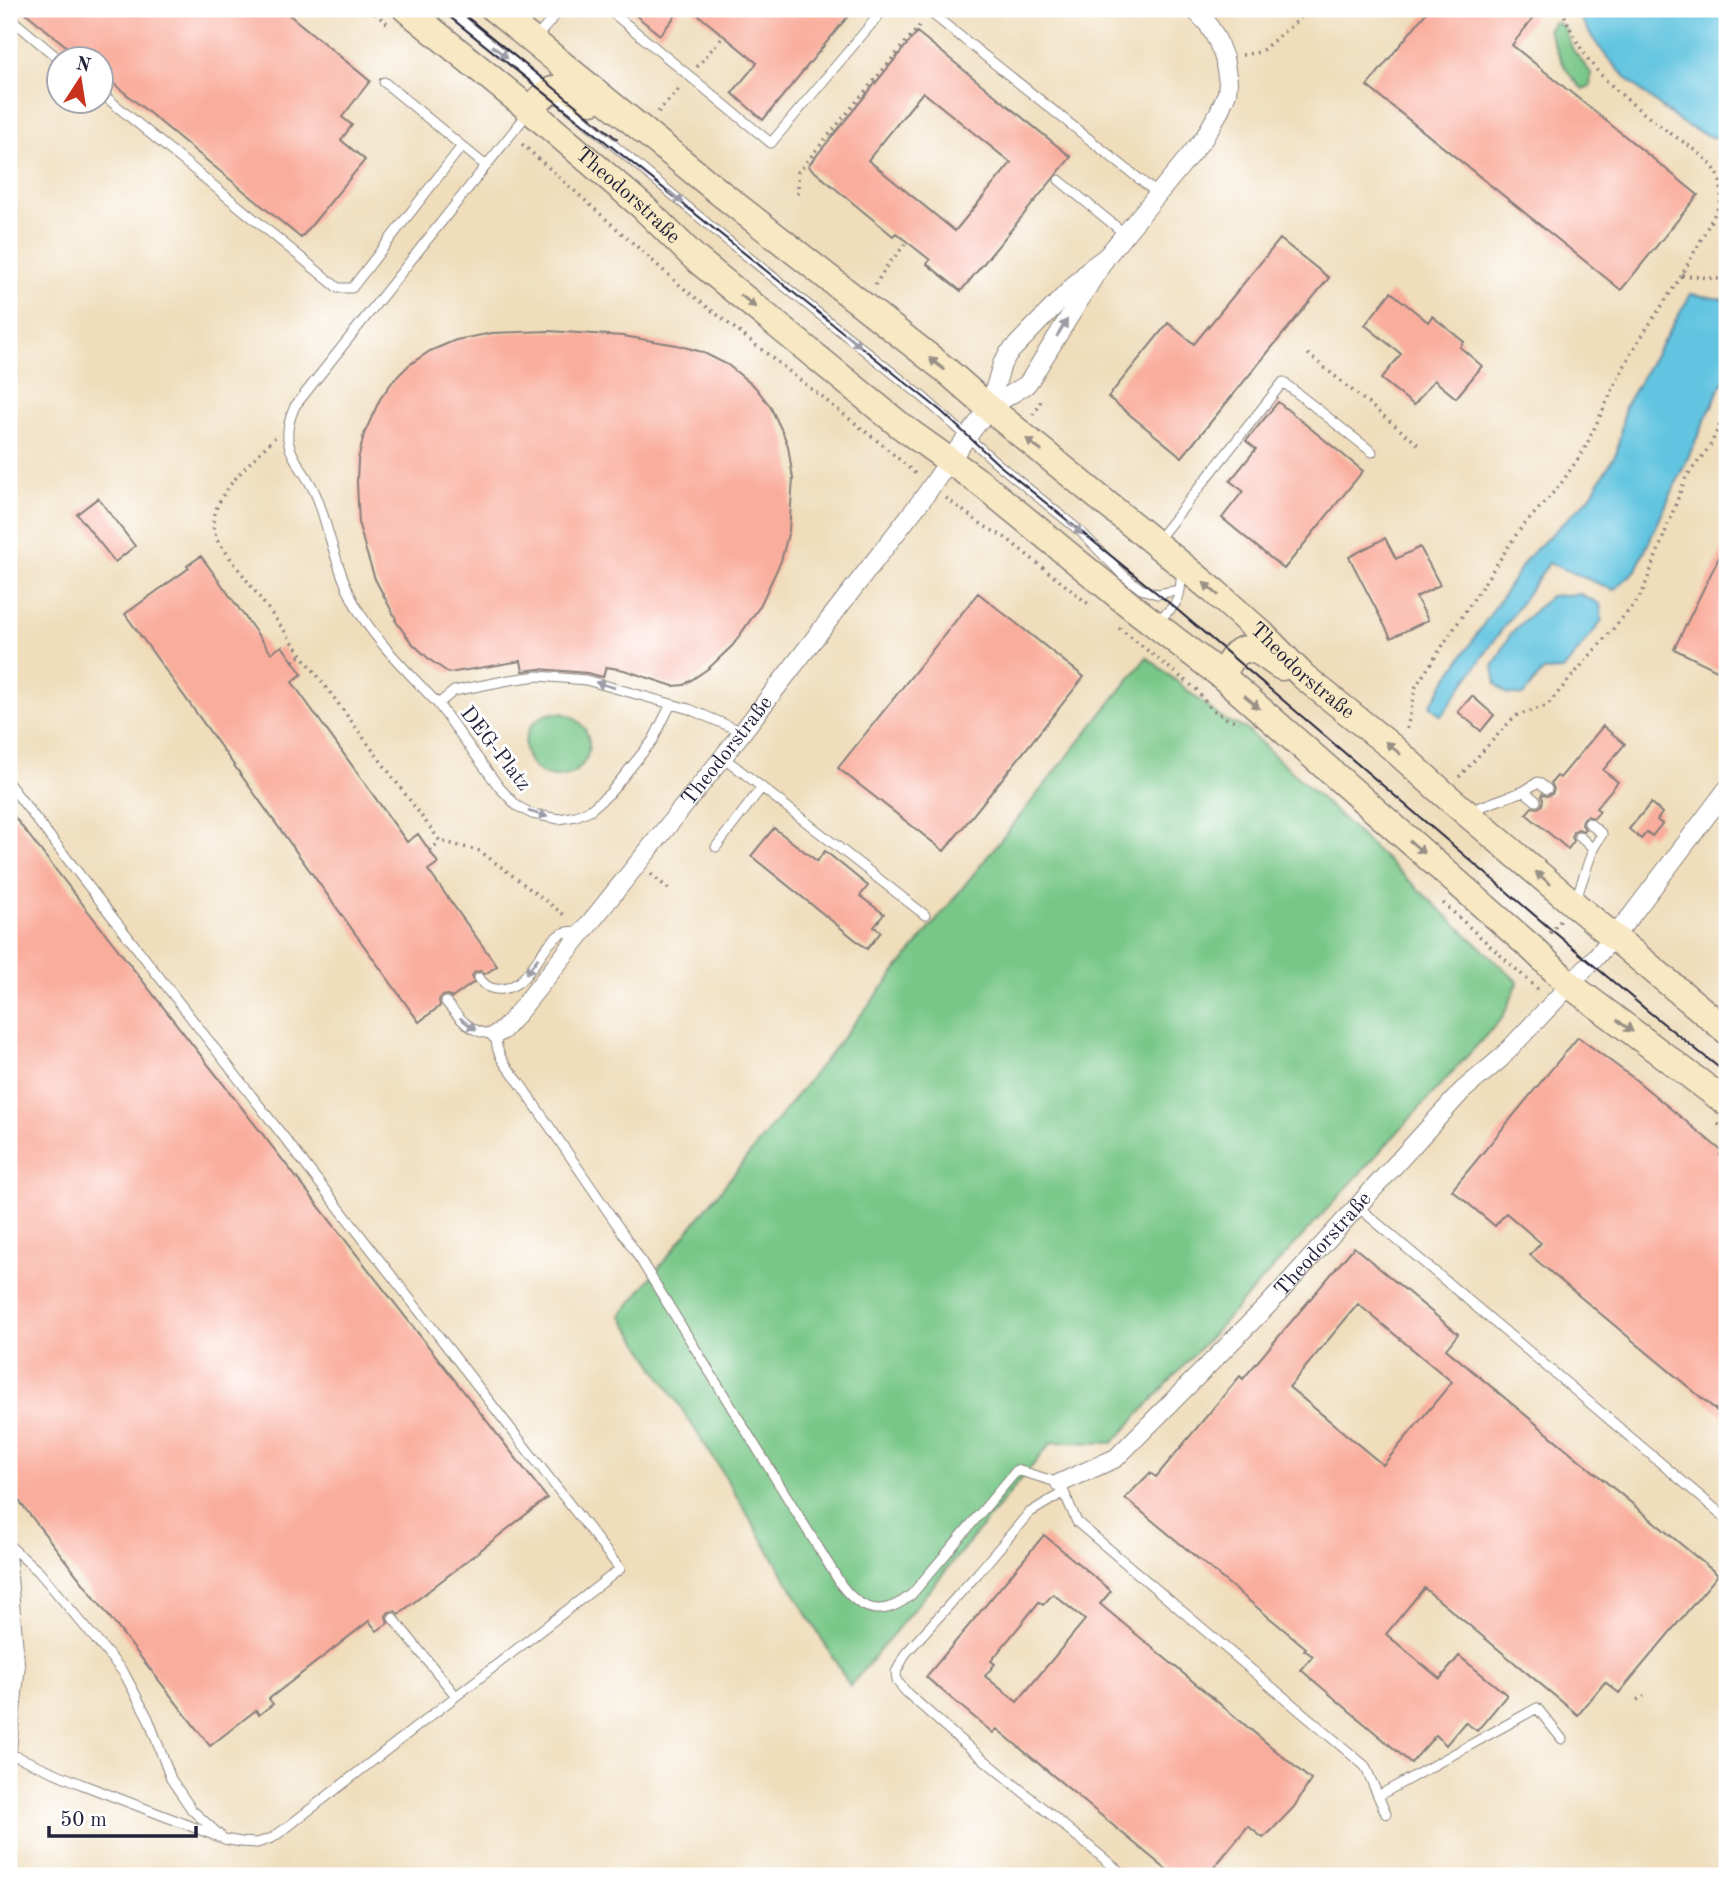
<svg xmlns="http://www.w3.org/2000/svg" width="1736" height="1885" viewBox="0 0 1736 1885" font-family="'Old Standard TT',serif">
  <style>
    .green { fill: #78c788; stroke: #4d7462; stroke-width: 2 }
    .water { fill: #62c4e0; stroke: #42738e; stroke-width: 2 }
    .building { fill: #f9ad9d; fill-rule: evenodd }
    .lines { fill: none; stroke-linecap: round; stroke-linejoin: round }
    .service-casing { stroke: #88807b; stroke-width: 11 }
    .minor-casing { stroke: #88807b; stroke-width: 20 }
    .secondary-casing { stroke: #88807b; stroke-width: 29 }
    .path { stroke: #88807b; stroke-width: 3.5; stroke-dasharray: 2 5; stroke-linecap: butt }
    .service { stroke: #fff; stroke-width: 9 }
    .minor { stroke: #fff; stroke-width: 18 }
    .secondary { stroke: #f8e8c3; stroke-width: 26 }
    .tram { stroke: #22223b; stroke-width: 2 }
    .oneway { fill: #9c9ca7 }
    .oneway2 { fill: #988f86 }
    .labels { text-anchor: middle; dominant-baseline: central; stroke-width: 6; stroke-linejoin: round; paint-order: stroke }
    .street-label { font-size: 21px; fill: #22223b; stroke: #fff }
  </style>
  <rect width="100%" height="100%" fill="#fff"/>
  <filter id="ink" filterUnits="userSpaceOnUse"><feTurbulence type="fractalNoise" baseFrequency=".0143" numOctaves="2"/><feDisplacementMap in="SourceGraphic" scale="14" xChannelSelector="R" yChannelSelector="G"/><feConvolveMatrix kernelMatrix="1 2 1 2 8 2 1 2 1" color-interpolation-filters="sRGB"/></filter>
  <filter id="wash" filterUnits="userSpaceOnUse"><feTurbulence type="fractalNoise" baseFrequency=".00686" numOctaves="4" result="noise"/><feDisplacementMap in="SourceGraphic" scale="28" xChannelSelector="R" yChannelSelector="G"/><feGaussianBlur stdDeviation="1.57" result="paint"/><feColorMatrix in="noise" values="0 0 0 0 0 0 0 0 0 0 0 0 0 0 0 0 0 1.4 0 .05"/><feComposite in="paint" operator="in"/></filter>
  <g filter="url(#wash)">
    <rect width="100%" height="100%" fill="#efddbb"/>
    <path class="green" d="M1554 22 1563 26 1573 50 1591 73 1590 86 1583 89C1565 74 1557 50 1548 30Z
      M1147 657 1221 718 1246 729 1518 982 1503 1017 1113 1443 1052 1442 850 1686 718 1465 621 1315Z
      M525 745a32 32 0 1 1 64 0a32 32 0 1 1-64 0Z"/>
    <path class="water" d="M1577 9H1727V141C1713 138 1700 133 1687 126 1677 121 1669 113 1661 107 1627 81 1593 49 1577 9Z
      M1691 294 1727 300V373L1636 570 1614 590 1549 563 1441 716 1430 705 1528 557 1589 498 1617 452 1625 406Z
      M1580 594 1600 604 1602 621 1563 670 1543 671 1523 696 1507 694 1496 684 1493 667 1511 633 1550 596Z"/>
    <g id="blocks">
      <path class="building" d="M21 9H282L370 81 342 117 352 125 341 140 365 160 301 238 102 74V60H83Z
        M628 9H681L660 35Z
        M691 9H786L795 16 801 9H854L763 120 732 93 757 63Z
        M1429 9H1524L1534 17 1512 45 1698 195 1621 290 1367 86Z
        M917 32 1071 157 961 291 927 264 930 260 896 233 893 236 808 166ZM923 92 1011 163 955 231 868 160Z
        M1280 239 1329 278 1182 457 1108 397 1168 323 1194 344Z
        M1391 292 1428 322 1432 316 1464 342 1460 347 1482 366 1456 398 1434 380 1414 405 1381 379 1401 354 1365 325Z
        M549 331 623 336 677 345 702 352 728 365 755 387 770 406 783 433 788 446 793 479 789 530 781 561 760 606 733 645 709 668 684 685 673 686 624 670 606 667 603 677 587 673 539 669 523 671 521 661 449 673 430 660 411 642 395 620 396 619 375 579 366 551 359 525 357 481 358 460 364 434 380 399 393 381 409 365 430 351 456 340 492 333Z
        M1278 402 1363 471 1284 569 1222 518 1243 491 1230 481 1256 449 1246 441Z
        M98 498 135 546 115 562 77 514Z
        M1385 538 1396 559 1420 547 1440 585 1416 597 1428 620 1391 638 1349 557Z
        M1727 541V675L1674 649Z
        M201 556 271 653 282 646 302 674 292 682 407 842 418 834 438 863 428 870 497 966 485 974 481 971 475 972 472 976 474 982 452 998 448 995 442 996 439 1000 440 1006 419 1022 125 614 189 568 187 566Z
        M978 593 1084 677 944 851 838 768Z
        M1472 696 1494 715 1481 731 1458 712Z
        M1603 726 1625 744 1603 770 1618 782 1596 808 1600 811 1594 818 1587 816 1583 819 1582 825 1585 829 1583 831 1578 829 1573 832 1572 837 1574 841 1568 849 1526 814 1532 807 1538 808 1542 805 1543 799 1541 796 1542 794 1547 796 1552 794 1554 789 1551 783 1557 776 1560 778Z
        M1651 803 1662 813 1657 820 1662 824 1652 836 1647 832 1641 839 1629 829Z
        M9 810 547 1498 399 1614 395 1611 389 1612 386 1616 388 1623 377 1631 369 1621 269 1699 273 1704 259 1715 256 1710 210 1746 9 1488Z
        M774 828 817 861 825 851 868 886 860 896 884 914 874 927 881 932 867 949 751 856Z
        M1578 1037 1636 1080 1723 1152 1720 1155 1727 1161V1419L1530 1255 1541 1243 1506 1213 1495 1226 1452 1190Z
        M1354 1247 1458 1334 1446 1349 1718 1575 1619 1693 1605 1682 1578 1715 1424 1588 1386 1634 1440 1679 1459 1656 1507 1695 1477 1731 1465 1722 1446 1745 1436 1735 1411 1763 1301 1670 1313 1656 1304 1650 1306 1648 1125 1498 1150 1473 1156 1477 1240 1376 1243 1379ZM1358 1304 1452 1382 1383 1465 1289 1387Z
        M1044 1535 1111 1591 1100 1604 1311 1780 1294 1807 1270 1832 1263 1838 1248 1826 1207 1876H1174L997 1729 993 1733 926 1677ZM1053 1594 1085 1620 1017 1702 985 1676 995 1664 991 1661 1039 1602 1043 1605Z"/>
    </g>
  </g>
  <g filter="url(#ink)">
    <use href="#blocks" fill-opacity="0" stroke="#88807b" stroke-width="2"/>
    <g class="lines">
      <g class="service-casing">
        <path id="service" d="M447 9 549 91 722 236 924 398 998 464 1081 532 1123 575 1141 589 1157 594 1180 590 1182 571
          M608 9 771 143 884 9
          M931 13 1158 194
          M9 17 60 60
          M534 40 561 9
          M384 82 486 166
          M102 94 338 288H352L462 146
          M1059 180 1125 234
          M1156 542 1283 382 1372 452
          M1154 616 1161 617C1172 609 1178 603 1180 590
          M438 704C412 676 382 648 361 615 344 588 335 555 326 525 323 515 320 504 316 495 301 460 275 450 295 406L528 113
          M671 704 653 740 610 793 590 810 576 816 559 819 532 814 517 806 499 787 438 704 454 691 509 680 538 676 586 680 689 709 743 732
          M723 757 925 915
          M9 784 620 1569 286 1828 272 1838 257 1843 241 1842 224 1839 192 1810 171 1779 148 1718 124 1673 39 1572 10 1546 9 1543
          M1524 791 1538 782 1547 789
          M1469 811 1524 791 1536 801
          M1589 823 1602 834 1593 849
          M716 847 762 787
          M1576 899 1593 849 1579 836
          M479 978C486 987 491 990 502 989 531 986 538 947 561 934 567 931 576 931 582 930
          M446 1002C460 1019 472 1035 496 1034 495 1055 506 1066 519 1082L635 1251 842 1586C863 1613 885 1617 912 1594L1017 1470 1060 1483 1077 1522 1365 1766 1386 1814
          M1357 1206 1727 1519
          M1064 1492 1029 1513 978 1573 906 1653 896 1672 897 1681 907 1693 959 1739 1125 1876
          M10 1546 20 1669 11 1754 81 1784 219 1837
          M393 1618 456 1696
          M1378 1796 1537 1708 1562 1739"/>
      </g>
      <g class="minor-casing">
        <g id="minor">
          <path d="M989 408 1026 385 1030 380 1107 256 1204 138 1219 112 1227 93 1228 82 1224 58 1217 40 1208 24 1194 9"/>
          <path id="s1" d="M496 1034 503 1030 513 1019 723 757 924 497 949 461 989 408 1002 364 1008 354 1092 267 1107 256"/>
          <path id="s2" d="M1060 1483 1116 1458 1269 1304 1462 1091 1500 1059 1596 957 1631 916 1727 789"/>
        </g>
      </g>
      <g class="secondary-casing">
        <g id="secondary">
          <path id="s3" d="M406 9 530 110 643 207 695 258 901 426 982 484 1126 602 1222 676 1534 950 1570 985 1727 1103"/>
          <path id="s4" d="M494 9 719 192 947 371 989 408 1215 592 1262 634 1303 676 1393 748 1444 794 1574 904 1727 1031"/>
          <path d="M530 110C542 97 547 89 566 86L583 99 592 101"/>
          <path d="M1222 676C1230 661 1237 642 1259 652 1267 656 1274 663 1282 667"/>
        </g>
      </g>
      <path class="path" d="M369 9 387 23
        M1242 55 1260 52 1311 9
        M697 67 724 35
        M658 112 681 87
        M522 144 682 287 884 446 918 476
        M798 194V172L921 24
        M1682 275 1727 280
        M875 285 887 266 907 242
        M1308 354 1420 446
        M1033 415 1040 405 1041 397
        M275 437C255 459 214 492 213 524 213 529 216 535 217 540L440 841 480 851 567 917
        M946 498 984 526 1006 538 1091 606
        M1119 628 1196 689 1210 708 1226 718 1239 722
        M293 661 302 655
        M1407 729 1416 686 1518 532 1560 485 1584 450 1619 376 1637 343 1682 275 1720 204C1722 194 1722 182 1717 173 1706 154 1684 143 1667 131 1644 114 1620 95 1600 74 1583 55 1571 33 1562 9
        M1459 777 1515 716 1546 706 1550 702 1637 601 1643 591 1686 477 1710 446 1727 409
        M430 851 440 841
        M651 874 671 891
        M1443 903 1541 992
        M1550 933 1561 920
        M1718 1124 1727 1131
        M1637 1700 1644 1696"/>
      <use href="#service" class="service"/>
      <use href="#minor" class="minor"/>
      <use href="#secondary" class="secondary"/>
      <path class="tram" d="M440 9 941 411 998 464 1174 607 1553 931 1649 1012 1727 1074
        M457 9 617 139"/>
    </g>
    <defs><path id="oneway-solid" d="M-6-.8H1V-3.2L6.5 0L1 3.2V.8H-6Z" transform="scale(1.75)"/></defs>
    <g class="oneway">
      <use href="#oneway-solid" transform="translate(500 52) rotate(39)"/>
      <use href="#oneway-solid" transform="translate(676 197) rotate(40)"/>
      <use href="#oneway-solid" transform="translate(1062 328) rotate(-58)"/>
      <use href="#oneway-solid" transform="translate(853 340) rotate(39)"/>
      <use href="#oneway-solid" transform="translate(1075 528) rotate(41)"/>
      <use href="#oneway-solid" transform="translate(605 685) rotate(-164)"/>
      <use href="#oneway-solid" transform="translate(538 814) rotate(16)"/>
      <use href="#oneway-solid" transform="translate(532 966) rotate(127)"/>
      <use href="#oneway-solid" transform="translate(468 1024) rotate(37)"/>
    </g>
    <g class="oneway2">
      <use href="#oneway-solid" transform="translate(748 301) rotate(39)"/>
      <use href="#oneway-solid" transform="translate(937 364) rotate(-142)"/>
      <use href="#oneway-solid" transform="translate(1034 445) rotate(-141)"/>
      <use href="#oneway-solid" transform="translate(1211 589) rotate(-140)"/>
      <use href="#oneway-solid" transform="translate(1252 702) rotate(41)"/>
      <use href="#oneway-solid" transform="translate(1393 748) rotate(-140)"/>
      <use href="#oneway-solid" transform="translate(1417 847) rotate(41)"/>
      <use href="#oneway-solid" transform="translate(1543 878) rotate(-140)"/>
      <use href="#oneway-solid" transform="translate(1625 1026) rotate(37)"/>
    </g>
  </g>
  <g class="labels">
    <g class="street-label">
      <text stroke="none"><textPath href="#s3" startOffset="290">Theodorstraße</textPath></text>
      <text stroke="none"><textPath href="#s4" startOffset="1045">Theodorstraße</textPath></text>
      <text transform="translate(495 749) rotate(52)">DEG-Platz</text>
      <text stroke="none"><textPath href="#s1" startOffset="366">Theodorstraße</textPath></text>
      <text stroke="none"><textPath href="#s2" startOffset="359">Theodorstraße</textPath></text>
    </g>
  </g>
  <rect width="1736" height="1885" fill="none" stroke="#fff" stroke-width="35"/>
  <g transform="translate(80 80) rotate(12)"><circle r="33" fill="#ffffff" stroke="#a7a7b1" stroke-width="2"/>
  <path d="M0-5L12 26L0 18L-12 26Z" fill="#c8321e"/>
  <text y="-10" font-size="19" font-weight="bold" text-anchor="middle" fill="#22223b">N</text>
  </g>
  <path d="M49 1826v10h147v-10" fill="none" stroke="#22223b" stroke-width="3.5"/>
  <text x="60" y="1826" font-size="21" fill="#22223b" stroke="#ffffff" stroke-width="5" paint-order="stroke">50 m</text>
</svg>
